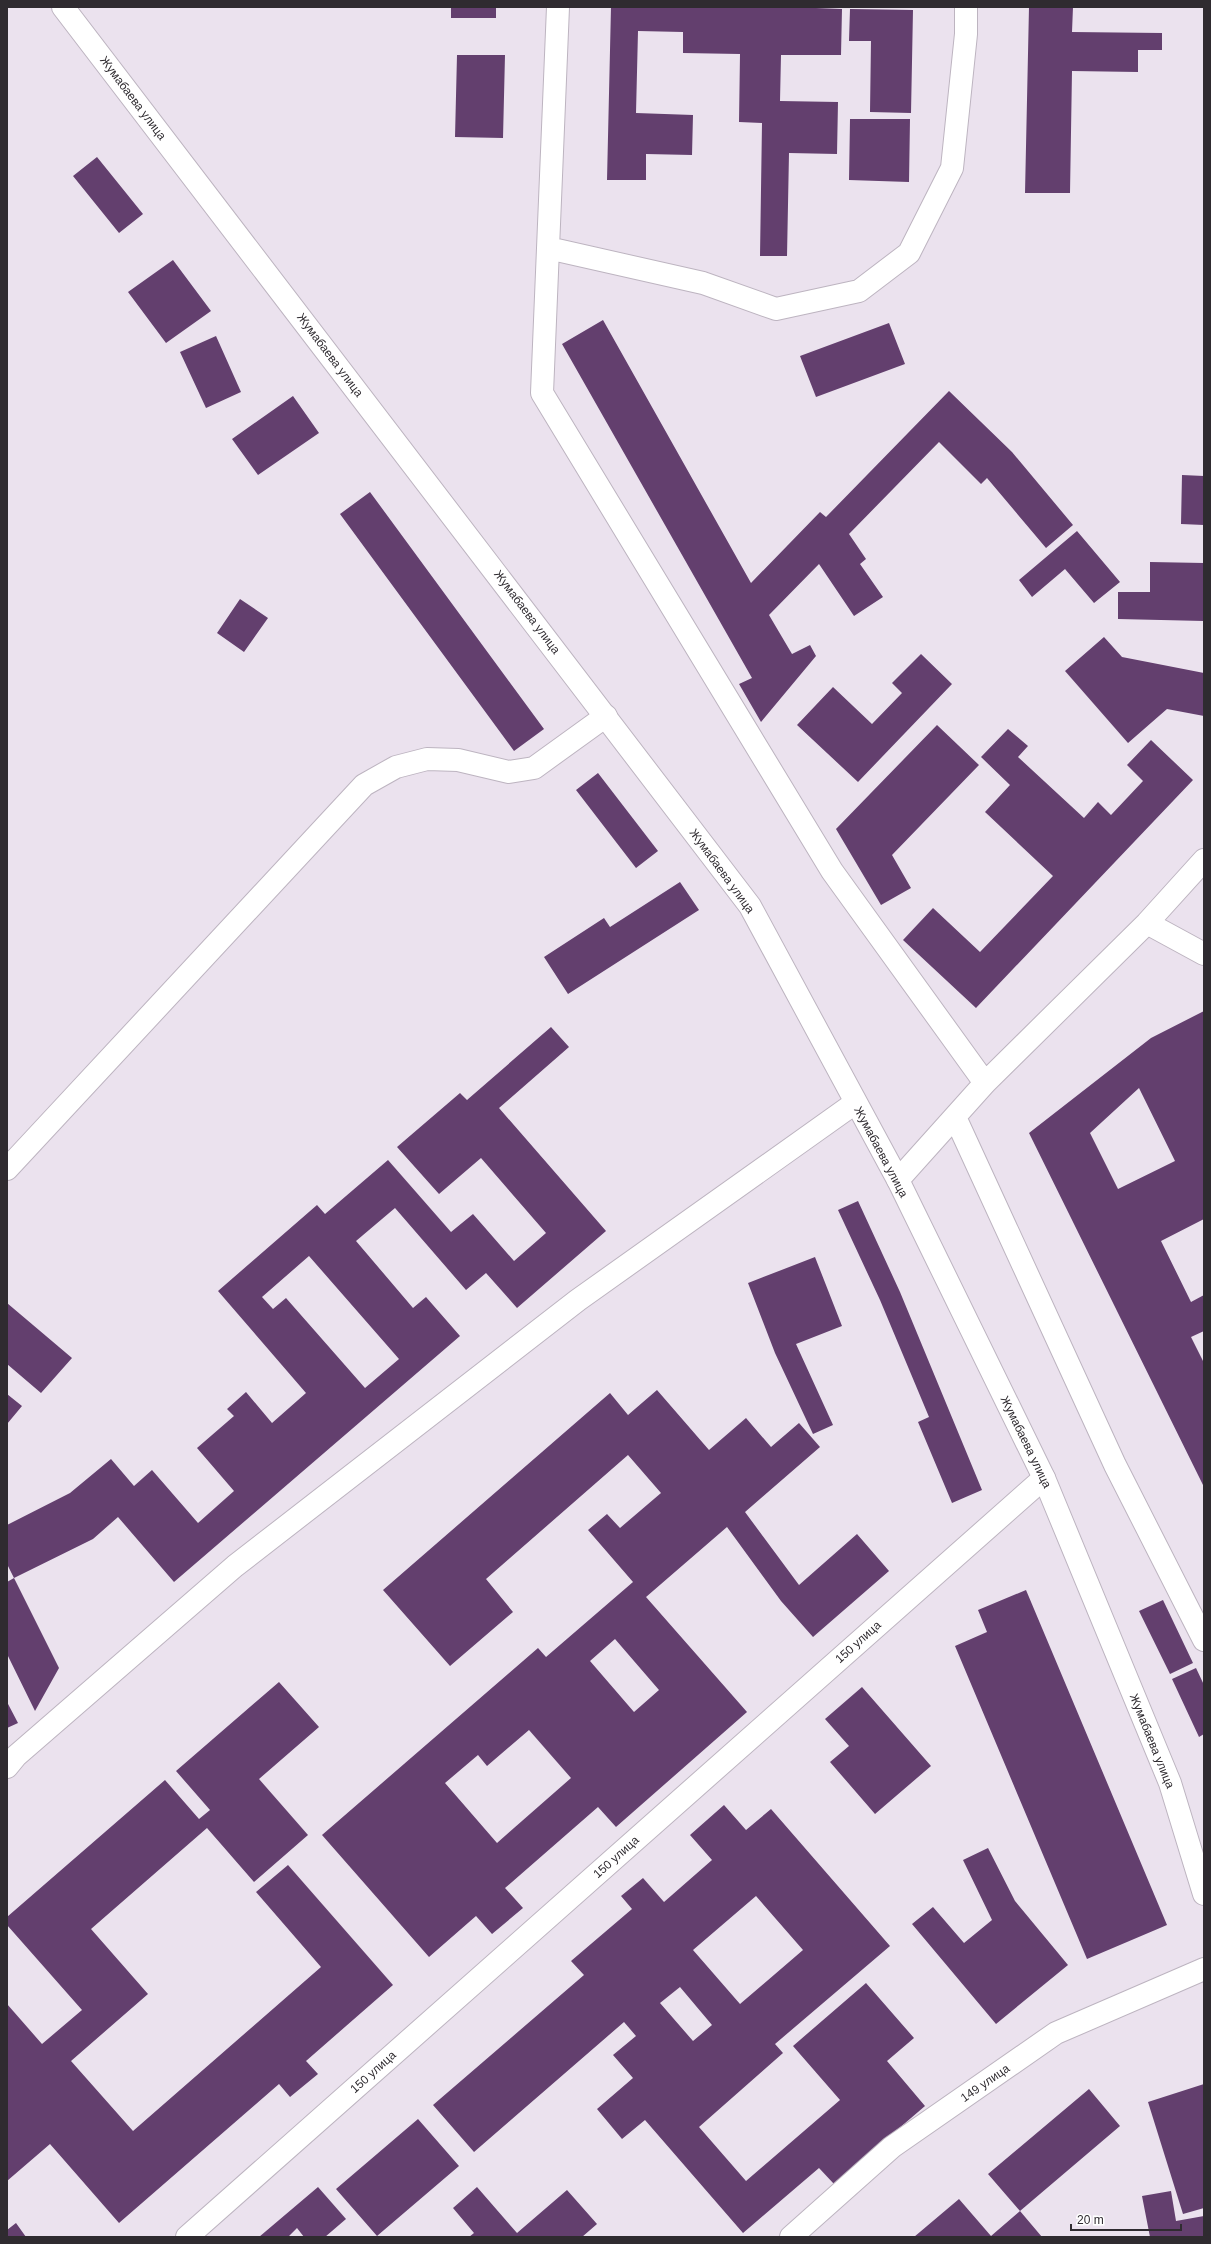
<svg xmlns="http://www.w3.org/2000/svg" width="1211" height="2244" viewBox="0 0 1211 2244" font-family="Arial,sans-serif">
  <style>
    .building { fill: #633f6e; fill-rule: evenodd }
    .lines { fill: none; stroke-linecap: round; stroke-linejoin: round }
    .street-casing { stroke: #bdb4c0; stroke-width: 24 }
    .secondary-casing { stroke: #bdb4c0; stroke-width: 24 }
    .street { stroke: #fff; stroke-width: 22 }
    .secondary { stroke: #fff; stroke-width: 22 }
    .labels { text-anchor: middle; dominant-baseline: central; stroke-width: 4; stroke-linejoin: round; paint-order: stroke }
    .street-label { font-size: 12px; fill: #2f2b30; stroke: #fff }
  </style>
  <rect width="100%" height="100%" fill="#ebe2ee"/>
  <path class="building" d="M451 7H496V18H451Z
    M611 7H790L842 9 841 55H781L780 101 838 102 837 154 789 153 787 256H760L762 123 739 122 740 54 683 53V32L638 31 636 113 693 115 692 155 646 154V180H607Z
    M1029 7H1073L1072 32 1162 33V50H1138V72L1072 71 1070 193H1025Z
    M850 9 913 10 911 113 870 112 871 41H849Z
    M457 55H505L503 138 455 137Z
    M850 119H910L909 182 849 180Z
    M97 157 143 214 119 233 73 176Z
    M173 260 211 311 166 343 128 292Z
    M603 320 751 583 820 512 826 517 949 391 1012 452 1073 525 1046 548 987 478 981 484 939 442 849 534 866 559 860 564 883 597 854 616 819 564 769 615 792 654 810 645 816 656 761 722 739 684 752 678 562 344Z
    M889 323 905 364 816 397 800 356Z
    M216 336 241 392 206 408 180 352Z
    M293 396 319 433 258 475 232 439Z
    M1182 475 1204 476V525L1181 524Z
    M370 492 544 729 514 751 340 514Z
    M1077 531 1120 582 1094 603 1065 569 1032 597 1019 580Z
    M1150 562 1204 563V621L1118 619V592H1150Z
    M240 599 268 618 244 652 217 633Z
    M1104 637 1122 657 1204 673V716L1167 709 1128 743 1065 671Z
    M921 654 952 684 858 782 797 725 833 687 872 724 902 693 892 683Z
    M937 725 979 765 892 855 911 888 881 905 836 829Z
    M1008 729 1028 746 1018 757 1084 818 1098 802 1111 815 1143 781 1127 765 1151 740 1193 780 976 1008 903 940 933 908 980 952 1053 876 985 812 1010 785 981 757Z
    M598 773 658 851 636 868 576 790Z
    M680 882 699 910 568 994 544 957 604 918 610 927Z
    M1204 1011V1219L1161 1241 1191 1302 1204 1295V1331L1191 1337 1204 1363V1487L1029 1133 1151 1038ZM1139 1088 1175 1161 1118 1189 1090 1133Z
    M551 1027 569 1047 499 1108 606 1231 517 1308 486 1273 466 1290 395 1208 356 1241 413 1308 426 1297 460 1336 174 1582 118 1517 93 1539 14 1578 59 1668 35 1711 7 1654V1582L14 1578 7 1564V1525L70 1493 111 1459 134 1486 152 1470 198 1523 234 1491 197 1448 234 1416 227 1409 246 1392 272 1423 306 1393 218 1291 317 1205 325 1214 388 1160 451 1232 473 1214 514 1261 546 1233 481 1158 439 1194 397 1147 460 1093 467 1100ZM309 1256 399 1359 365 1388 286 1298 273 1309 262 1297Z
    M858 1201 900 1292 982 1490 952 1503 918 1422 929 1417 880 1300 838 1210Z
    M815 1257 842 1326 796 1344 833 1425 813 1434 775 1353 748 1283Z
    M7 1303 72 1358 41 1393 7 1364Z
    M657 1390 709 1450 746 1418 771 1447 799 1423 820 1447 745 1512 799 1585 857 1534 889 1571 813 1637 781 1601 727 1527 646 1597 747 1712 616 1827 598 1807 505 1888 523 1908 492 1934 476 1916 429 1957 322 1835 538 1648 546 1657 633 1582 588 1530 607 1514 620 1528 661 1493 628 1455 486 1579 513 1612 450 1666 383 1590 610 1393 628 1415ZM615 1639 659 1690 634 1712 590 1661ZM529 1730 571 1778 497 1843 445 1783 478 1755 487 1766Z
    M7 1394 22 1406 7 1424Z
    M1026 1590 1167 1925 1087 1959 955 1646 987 1632 978 1610Z
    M1163 1600 1193 1663 1170 1674 1139 1611Z
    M1196 1668 1204 1685V1734L1199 1737 1172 1679Z
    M279 1682 319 1727 259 1779 308 1835 254 1882 207 1828 91 1929 148 1994 71 2061 133 2131 321 1967 256 1892 288 1865 393 1985 306 2061 318 2074 290 2097 279 2084 119 2223 50 2144 7 2181V2004L42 2044 82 2010 7 1925V1917L165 1780 199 1819 210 1810 176 1771Z
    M862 1687 931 1766 875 1814 830 1762 849 1746 825 1719Z
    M7 1702 18 1723 7 1728Z
    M724 1805 746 1830 771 1809 890 1946 775 2044 783 2053 699 2127 746 2181 840 2100 793 2046 866 1983 914 2038 887 2061 925 2106 834 2184 819 2168 743 2233 645 2120 622 2139 597 2109 633 2078 613 2055 636 2036 624 2022 474 2152 433 2105 584 1975 571 1961 632 1909 621 1896 643 1878 664 1902 712 1860 690 1835ZM756 1896 803 1950 740 2004 693 1950ZM680 1987 712 2025 693 2041 660 2003Z
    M988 1848 1015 1901 1068 1965 996 2024 912 1924 933 1907 964 1943 992 1920 963 1860Z
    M1204 2084V2208L1183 2214 1148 2102Z
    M1089 2089 1120 2126 1020 2211 988 2174Z
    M418 2119 459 2166 377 2236 336 2189Z
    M318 2187 346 2219 325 2237H304L297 2228 288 2237H259Z
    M477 2187 517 2233 567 2190 597 2224 582 2237H469L474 2233 453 2208Z
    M1171 2191 1176 2221 1204 2216V2237H1150L1142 2196Z
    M959 2199 991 2236 989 2237H914Z
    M1020 2211 1042 2237H992L991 2236Z
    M16 2223 26 2237H7V2230Z"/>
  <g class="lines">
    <g class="street-casing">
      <path id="street" d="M558 7 542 393 832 871 985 1083
        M548 248 703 283 776 309 859 291 909 253 952 168 966 34V7
        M1147 923 1204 954
        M955 1117 1115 1465 1204 1640
        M7 1169 364 785 396 767 427 759 458 760 509 772 534 768 606 716
        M898 1180 985 1083 1147 923 1204 860
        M7 1767 16 1756 235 1566 578 1300 855 1103
        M187 2237 1044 1478
        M791 2237 892 2147 1056 2033 1204 1969"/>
    </g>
    <g class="secondary-casing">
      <path id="secondary" d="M63 7 750 906 898 1180 1044 1478 1170 1783 1204 1894"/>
    </g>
    <use href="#street" class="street"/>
    <use href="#secondary" class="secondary"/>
  </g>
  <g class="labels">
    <g class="street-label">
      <text transform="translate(133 98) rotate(53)">Жумабаева улица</text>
      <text transform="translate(330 355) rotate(53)">Жумабаева улица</text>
      <text transform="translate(527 612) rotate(53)">Жумабаева улица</text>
      <text transform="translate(722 871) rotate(54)">Жумабаева улица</text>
      <text transform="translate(881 1152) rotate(62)">Жумабаева улица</text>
      <text transform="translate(1026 1442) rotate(64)">Жумабаева улица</text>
      <text transform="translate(858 1642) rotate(-42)">150 улица</text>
      <text transform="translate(1152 1741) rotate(68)">Жумабаева улица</text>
      <text transform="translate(616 1857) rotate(-42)">150 улица</text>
      <text transform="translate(373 2072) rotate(-42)">150 улица</text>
      <text transform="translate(985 2083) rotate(-35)">149 улица</text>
    </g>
  </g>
  <rect width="1211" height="2244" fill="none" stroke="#2f2b30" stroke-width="16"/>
  <path d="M1071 2224v6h110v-6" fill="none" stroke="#2f2b30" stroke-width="2"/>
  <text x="1077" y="2224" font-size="12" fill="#2f2b30" stroke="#ffffff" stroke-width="3" paint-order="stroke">20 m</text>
</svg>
